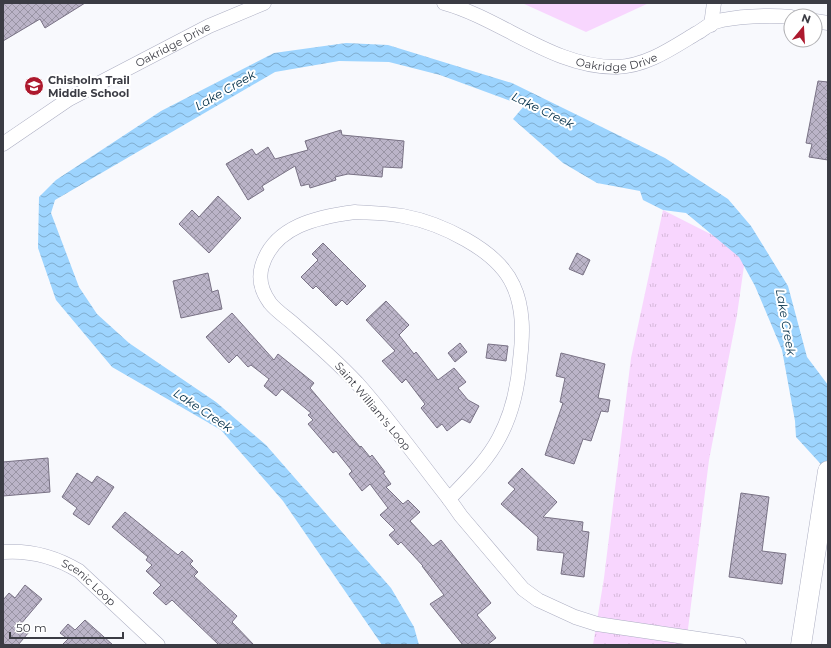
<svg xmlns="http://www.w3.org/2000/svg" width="831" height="648" viewBox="0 0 831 648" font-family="Montserrat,sans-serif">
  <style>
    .park { fill: url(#park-tufts) }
    .garden { fill: #f8d6fe }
    .water { fill: url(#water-waves) }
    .building { fill: url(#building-cross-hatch); stroke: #797285 }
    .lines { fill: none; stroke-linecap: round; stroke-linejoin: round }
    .street-casing { stroke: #acaec2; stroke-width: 15 }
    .secondary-casing { stroke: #acaec2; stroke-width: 21 }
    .street { stroke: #fff; stroke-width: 14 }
    .secondary { stroke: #fff; stroke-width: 20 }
    .labels { text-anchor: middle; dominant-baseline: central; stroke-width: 4; stroke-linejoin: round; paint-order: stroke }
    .street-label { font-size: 11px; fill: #3b3c44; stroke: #fff }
    .poi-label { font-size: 11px; font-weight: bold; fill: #3b3c44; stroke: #fff; text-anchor: start }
    .water-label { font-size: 12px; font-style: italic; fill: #012e48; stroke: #fff }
  </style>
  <defs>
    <pattern id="park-tufts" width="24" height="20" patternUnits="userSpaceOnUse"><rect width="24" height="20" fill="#f8d6fe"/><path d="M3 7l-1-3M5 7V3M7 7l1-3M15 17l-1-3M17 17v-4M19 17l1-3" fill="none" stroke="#d6b9db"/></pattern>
    <pattern id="water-waves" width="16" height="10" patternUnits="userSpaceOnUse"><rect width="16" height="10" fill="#9dd4fe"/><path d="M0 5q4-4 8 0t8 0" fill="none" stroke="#81adcf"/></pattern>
    <pattern id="building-cross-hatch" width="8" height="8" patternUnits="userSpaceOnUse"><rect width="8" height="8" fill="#bbb4c8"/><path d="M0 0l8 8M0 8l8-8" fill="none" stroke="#9994a4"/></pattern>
  </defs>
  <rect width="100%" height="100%" fill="#f8f9fd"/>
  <path class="park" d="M663 210 746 252 737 315 709 460 686 645H593L604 578 631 358Z"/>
  <path class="garden" d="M522 3H649L586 32Z"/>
  <path class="water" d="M346 43 388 45 512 83 665 158 728 199 751 226 788 286 807 357 828 385V472L796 437 795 421 782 350 755 286 739 257 686 213 663 210 643 200 640 191 597 183 563 163 513 119 524 106 440 75 389 62 339 61 275 72 55 200 51 213 79 287 97 314 129 343 216 402 266 445 391 588 414 627 419 645H382L283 501 221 430 112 367 56 300 38 248 39 197 56 180 161 111 274 53Z"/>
  <path class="building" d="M3 3H85L45 28 40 19 3 41Z
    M818 81 828 82V160L809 157 812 144 806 143Z
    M341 130 342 135 404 141 402 168 383 167 382 177 348 174 335 177 336 180 310 188 309 184 301 186 295 166 262 186 264 190 248 200 226 164 252 149 256 155 268 147 275 159 308 150 305 141Z
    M218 196 241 218 209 253 179 224 192 210 199 217Z
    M323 243 366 286 347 305 342 300 336 306 316 286 313 289 301 277 318 260 312 254Z
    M577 253 590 260 583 275 569 269Z
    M208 273 212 292 218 290 222 309 181 318 173 281Z
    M386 301 409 325 399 335 414 354 416 352 438 380 454 368 466 382 458 388 468 400 479 406 470 423 462 419 447 431 442 424 437 428 421 408 425 404 406 379 402 383 382 361 395 351 366 320Z
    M232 313 274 360 278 354 314 383 310 388 360 447 361 446 370 457 372 455 385 472 383 473 391 484 386 487 403 504 408 500 420 512 410 521 433 546 441 540 491 603 477 615 496 638 487 645H463L430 604 444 595 422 566H423L401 542 398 545 389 535 395 530 380 515 388 508 370 484 362 491 349 474 352 471 336 451 333 453 308 424 313 420 308 415 311 413 282 389 276 396 264 386 269 379 251 365 248 367 237 355 229 363 206 337Z
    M460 343 467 352 455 362 448 353Z
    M488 344 508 346 506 361 486 358Z
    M561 353 605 364 598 398 610 400 608 412 601 411 591 441 583 439 574 464 545 455 563 403 560 402 565 378 556 376Z
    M48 458 50 492 3 496V462Z
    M522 468 557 502 543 517 583 522 582 531 589 532 584 577 561 574 564 553 537 550 538 537 501 504 515 489 508 483Z
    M77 473 92 483 97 476 114 487 89 525 73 514 77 508 62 497Z
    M741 493 769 497 762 551 786 554 782 584 729 577Z
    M125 512 178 555 182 551 193 561 190 564 198 572 194 576 237 616 232 622 254 645H219L172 600 166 605 153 593 161 585 146 571 152 565 146 560 148 557 112 527Z
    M25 585 42 599 20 625 29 632 18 645H3V600L9 593 15 598Z
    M85 620 113 645H62L68 639 60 633 68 624 75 630Z"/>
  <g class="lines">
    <g class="street-casing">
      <g id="street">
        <path id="s1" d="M444 3C502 19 554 68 617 67 647 66 672 48 697 33 703 30 709 24 715 22 734 16 771 15 791 17"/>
        <path d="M815 21 828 23"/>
        <path d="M711 25 714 3"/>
        <path id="s2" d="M3 144 69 99 209 26 264 3"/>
        <path d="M355 212C371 213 387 213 403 216 440 223 497 249 513 285 524 308 523 335 520 360 518 387 512 414 499 438 487 461 467 480 449 499 419 461 390 420 357 383 338 363 318 345 297 327 289 319 277 312 270 303 262 292 258 279 262 266 274 226 317 217 355 212Z"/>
        <path d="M449 499 461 516 523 589 538 600 575 617 597 624 739 645"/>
        <path id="s3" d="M3 552C30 550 56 557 79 571L158 645"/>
      </g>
    </g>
    <g class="secondary-casing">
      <path id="secondary" d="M801 645 828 471"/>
    </g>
    <use href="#street" class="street"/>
    <use href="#secondary" class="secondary"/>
  </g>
  <defs>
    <g id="school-disc" transform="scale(1)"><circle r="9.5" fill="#ad192e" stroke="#fff"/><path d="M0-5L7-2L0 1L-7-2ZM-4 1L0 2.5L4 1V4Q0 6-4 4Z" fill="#fff"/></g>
  </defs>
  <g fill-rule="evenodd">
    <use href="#school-disc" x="34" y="86"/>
  </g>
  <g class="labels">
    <g class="street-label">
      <text stroke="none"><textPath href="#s2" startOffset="197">Oakridge Drive</textPath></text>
      <text stroke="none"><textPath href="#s1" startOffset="186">Oakridge Drive</textPath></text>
      <text transform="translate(373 406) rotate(50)">Saint William's Loop</text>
      <text stroke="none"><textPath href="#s3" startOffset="94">Scenic Loop</textPath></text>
    </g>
    <g class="poi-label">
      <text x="48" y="80">Chisholm Trail<tspan x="48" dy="13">Middle School</tspan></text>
    </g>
    <g class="water-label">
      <text transform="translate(225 90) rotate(-30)">Lake Creek</text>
      <text transform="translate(543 110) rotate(26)">Lake Creek</text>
      <text transform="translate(786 322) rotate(80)">Lake Creek</text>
      <text transform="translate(203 410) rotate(34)">Lake Creek</text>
    </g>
  </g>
  <rect width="831" height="648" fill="none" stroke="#3b3c44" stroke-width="8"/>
  <g transform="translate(803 28) rotate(18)"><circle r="19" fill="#ffffff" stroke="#b1b1b4"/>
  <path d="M0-3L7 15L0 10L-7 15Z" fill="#ad192e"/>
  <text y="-6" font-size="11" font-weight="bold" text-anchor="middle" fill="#3b3c44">N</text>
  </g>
  <path d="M10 632v6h113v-6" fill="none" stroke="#3b3c44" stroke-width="2"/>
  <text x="16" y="632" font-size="12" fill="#3b3c44" stroke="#ffffff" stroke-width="3" paint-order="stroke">50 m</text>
</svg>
